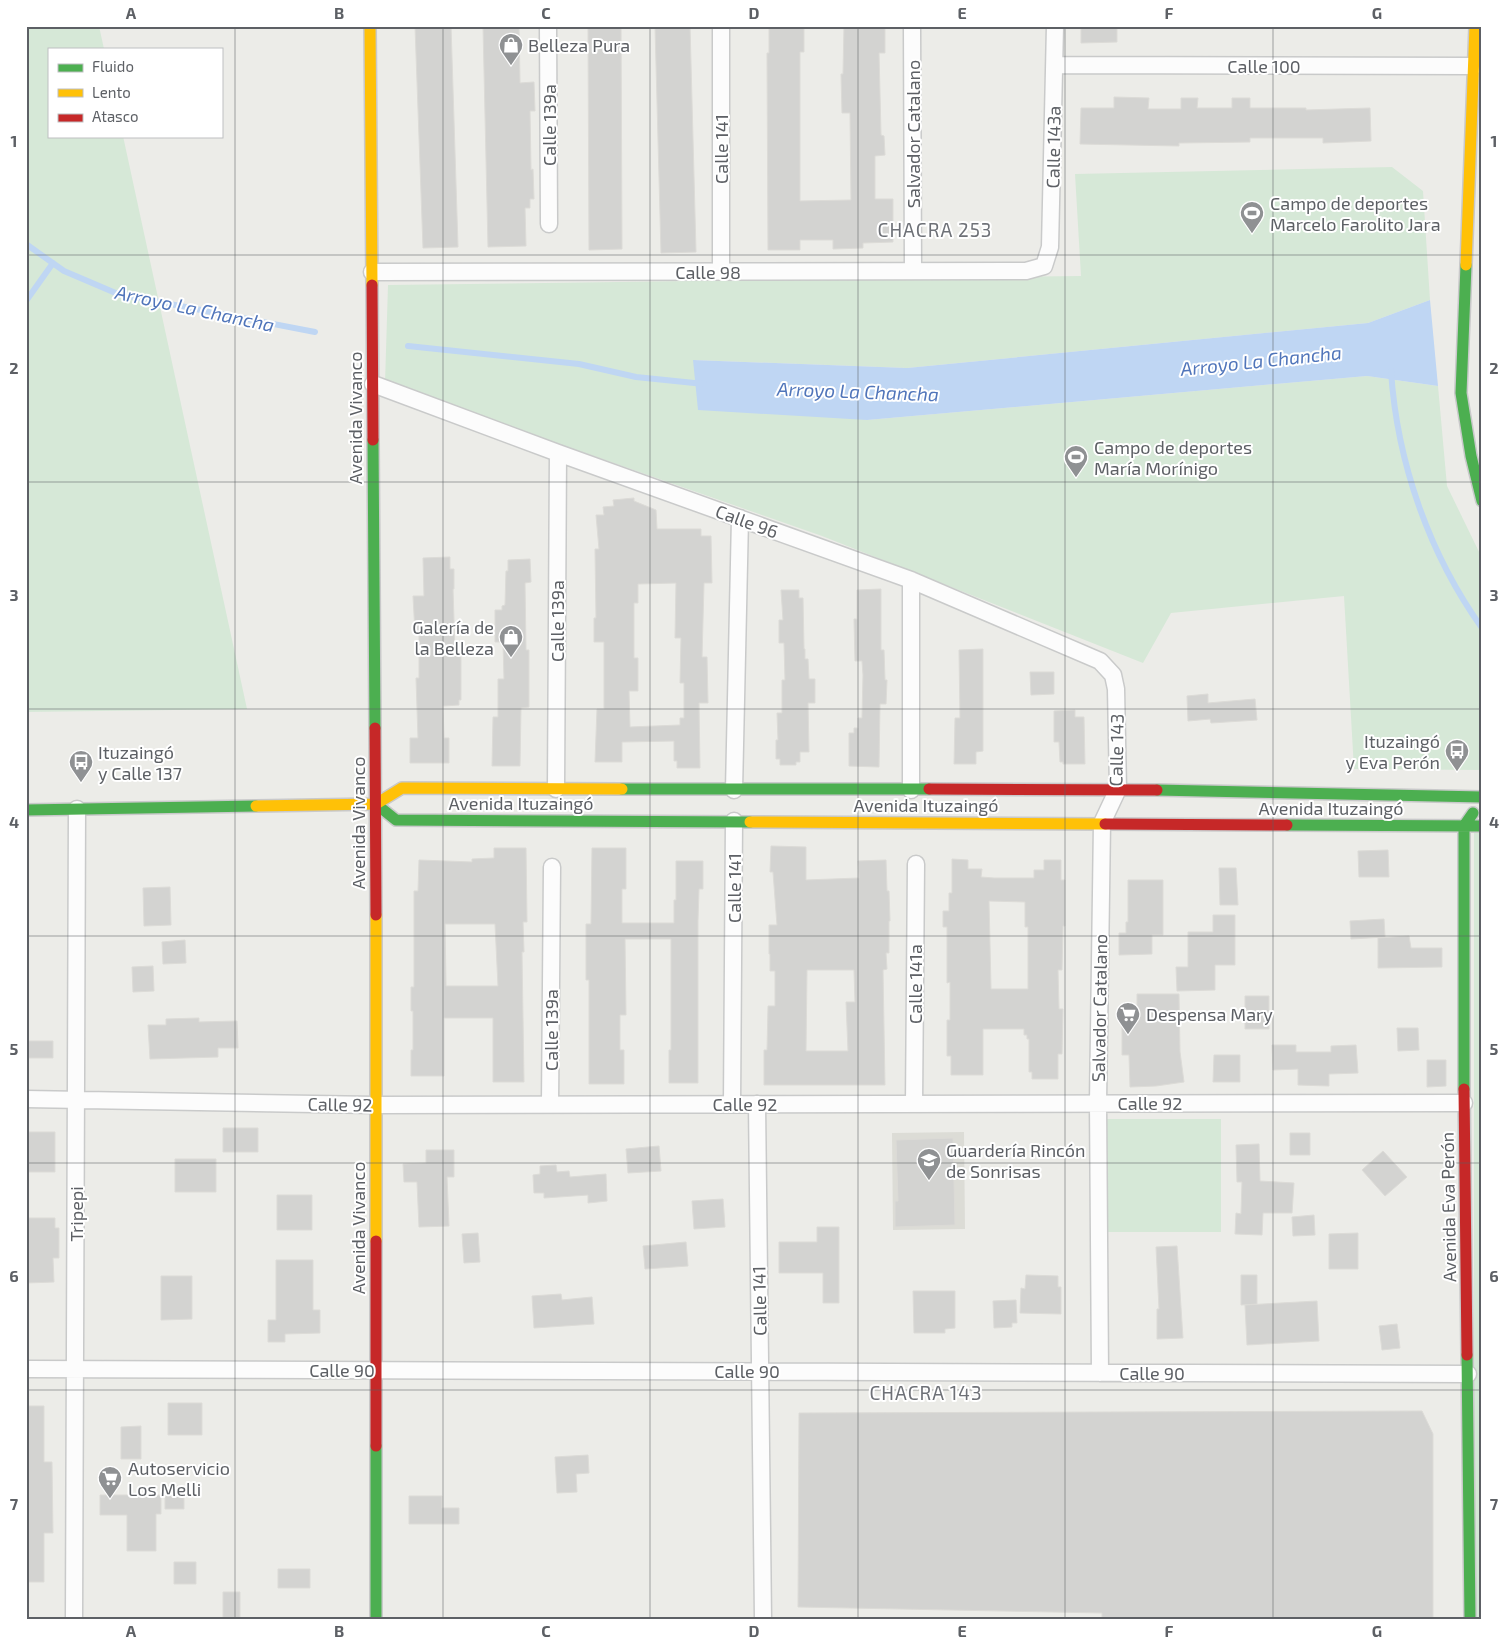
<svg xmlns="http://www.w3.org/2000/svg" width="1508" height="1645" viewBox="0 0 1508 1645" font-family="'Exo 2',sans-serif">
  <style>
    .education { fill: #dcdcd6 }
    .green { fill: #d6e8d7 }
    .water { fill: #bfd6f3 }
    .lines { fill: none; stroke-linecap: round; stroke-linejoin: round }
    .stream { stroke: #bfd6f3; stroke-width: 6 }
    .building { fill: #d3d3d1; stroke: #dcdbd7; fill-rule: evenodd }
    .street-casing { stroke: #c9caca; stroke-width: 19 }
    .fast-casing { stroke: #c9c9ca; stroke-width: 14 }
    .slow-casing { stroke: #c9c9ca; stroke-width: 14 }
    .jam-casing { stroke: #c9c9ca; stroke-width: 14 }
    .street { stroke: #fcfcfc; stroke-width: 16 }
    .fast { stroke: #4caf50; stroke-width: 11 }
    .slow { stroke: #ffc107; stroke-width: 11 }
    .jam { stroke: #c62828; stroke-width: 11 }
    .grid { fill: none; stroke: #5d6065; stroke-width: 1; stroke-opacity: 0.55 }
    .labels { text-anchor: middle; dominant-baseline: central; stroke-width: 4; stroke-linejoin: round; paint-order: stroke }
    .poi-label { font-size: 18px; fill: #5d6065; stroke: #fff; text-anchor: start }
    .street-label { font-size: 18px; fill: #5d6065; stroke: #fff }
    .neighbourhood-label { font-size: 19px; letter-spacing: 1px; fill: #6e7177; stroke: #fff }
    .water-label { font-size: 19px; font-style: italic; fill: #5075ba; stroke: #fff }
    .neatline { fill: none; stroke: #5d6065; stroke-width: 2 }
    .grid-label { font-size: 16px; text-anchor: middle; font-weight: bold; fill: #5d6065 }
  </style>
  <rect width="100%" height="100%" fill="#ecece8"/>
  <path class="education" d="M964 1132 965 1229 893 1230 892 1133Z"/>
  <path class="green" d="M26 26H99L104 49H49V136H123L247 709 26 712Z
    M1392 167 1423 191 1430 300 1368 323 907 368 694 360 867 420 1367 376 1438 386 1447 486 1482 558V770L1354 769 1344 596 1171 613 1143 663 822 536 385 383 388 285 1081 276 1075 174Z
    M1474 833H1482V1619H1474Z
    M1105 1119H1221V1232H1105Z"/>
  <path class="water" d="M1430 300 1438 386 1367 376 867 420 698 410 693 360 907 368 1368 323Z"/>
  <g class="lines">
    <path class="stream" d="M26 244 64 271 118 294 315 332
      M26 301 53 263
      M408 346 579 364 636 377 704 384
      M1391 371C1397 462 1429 554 1482 628"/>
  </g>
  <path class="building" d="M415 26H451L458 247 423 248Z
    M483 26H519L520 83 534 82 535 111H530L531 170 533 169 534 199H530V208H525L526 246 488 247Z
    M588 26H621L622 249 589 250Z
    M655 26H690L696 252 661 253Z
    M769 26H804V52H800V201L851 200 850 113H842L841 74H843L844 26H885V53H879L881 135 884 136 885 155 875 156V199H893V242L863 243V248L833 249V240H800V250H768L767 53H769Z
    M1081 26H1117V42L1081 43Z
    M1114 97 1149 98 1148 109H1181V98H1198L1197 108H1232V98H1250V108H1306V110L1370 108 1371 141 1323 143V138H1250V142L1179 143V146L1080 144 1081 108H1114Z
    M634 498V501L656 510 657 529H701V536H711L712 583H704L702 657H707L708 703H699L700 768H677V761H674V741L622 742V762H595L597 709H604V642H594V618H596L595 549H599L596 515H604L603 507 614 506 613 500ZM676 583 675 638H681L680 683H684V718H680V725L630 727 629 691H638V658H634V603H638V584Z
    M450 557V569H454V589H453L455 653H461V700H459V705L443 706 444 738H449V763H410V738H418L416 678H419V633H415L413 596H424L423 558Z
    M530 559 531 582 525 583 526 650H529V707L521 708 520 766H492L493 717H498V679H504L503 642H495V610H502V606L505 605 506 571H508V560Z
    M881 589V650H884L885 680H887L886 704H880L879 767 849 766V733H854V728H858V718H862L863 675 862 661H855L854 619H857V590Z
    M781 590H799V598H803L804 649H805V659H808L809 679H815V703H808L809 752H800V762H796V765H780V759H776V740H778L777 713H782V680H785L784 643H779V620H783Z
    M983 649V751L976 752V764H954L955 718H960L959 650Z
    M1030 672H1054V694L1031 695Z
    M1208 694V703L1255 699 1257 720 1211 723 1210 719 1188 721 1187 696Z
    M1075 710V717H1084L1085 764H1063V762H1060L1059 742H1054V711Z
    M771 846 806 847V880L859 878 858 861 886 860 887 891H889L890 921H889V953H886L887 969 883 970 885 1085H764V1050H767L768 1006H775V971H770V954H769V925H777L773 872H770ZM807 970H854L855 1002H846L848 1051H806Z
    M494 848H526L527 922H523L524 952H522L524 1082H493V1018H444V1076H411V1050H413V1011H411V987H414V891H418L419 860 472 862V859L494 858ZM445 924H495L498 986H446Z
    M592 848H626V889H622V923H674V900H676V861H703V889H699L698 920V1083H669V1050H671V939H625L626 1015H620V1050H624V1084H589V980H586V924H591Z
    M1388 850 1389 877H1359L1358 851Z
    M952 859 968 860V869H982L981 877 994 878H1034V870H1044V860H1061V880H1065V926H1063L1062 970H1058L1059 1009H1063L1062 1054H1058V1079H1032V1072H1029V1039H1027V1035H1024V1029H983V1075H951V1056H947V1020H950V982L947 983V927H943V911H949V893H952ZM989 901 1025 902V927H1028V989H991Z
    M1219 868H1236L1238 905H1220Z
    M1128 880H1163V935H1152V954L1119 955V933H1126V922H1128Z
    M170 887 171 925 144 926 143 888Z
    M1213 915H1235V965H1215V990L1177 991 1176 967H1188V932H1213Z
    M1384 919 1385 937 1351 939 1350 921Z
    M1409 936 1411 948H1442V967L1378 968V938Z
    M185 940 186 963 163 964 162 942Z
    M153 966 154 991 133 992 132 967Z
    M1137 994H1179L1180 1052 1184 1082 1156 1086 1130 1087 1129 1055H1122V1023H1137Z
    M1245 996H1269V1029H1245Z
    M199 1018V1022L237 1021 238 1048H218V1057L150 1059 148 1025H166V1019Z
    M1397 1028H1418L1419 1050 1398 1051Z
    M26 1041H53V1058H26Z
    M1272 1045H1296V1052H1331V1046L1356 1045 1358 1073 1329 1074V1086L1298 1085V1069L1273 1070Z
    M1214 1055H1240V1082H1213Z
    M1427 1060H1446V1086L1427 1087Z
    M223 1128H258V1152H223Z
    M26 1132H55V1172H26Z
    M1290 1133H1310V1155H1290Z
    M953 1138 955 1225 895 1227V1201H898L896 1140Z
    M1259 1144 1260 1181 1294 1183 1292 1213H1263L1262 1235 1235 1234 1236 1213 1241 1214 1242 1182H1237L1236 1145Z
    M659 1146 661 1171 628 1173 626 1149Z
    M426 1150H454V1177H447L449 1226 419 1227 417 1182H404L403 1164 426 1163Z
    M1383 1151 1407 1177 1385 1196 1362 1170Z
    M175 1159H216V1192H175Z
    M556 1165 557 1172 569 1171 570 1177 606 1174 607 1201 588 1203V1195L544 1198V1193H534L533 1175 540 1174V1166Z
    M277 1195H312V1230H277Z
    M723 1199 725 1227 694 1229 692 1201Z
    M1314 1215 1315 1235 1293 1236 1292 1217Z
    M26 1218H55V1228H59V1258H53L54 1282 26 1283Z
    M817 1227H839V1303H823V1273H779V1242H817Z
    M478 1233 480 1262 464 1263 462 1234Z
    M1358 1233V1269H1329V1234Z
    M686 1242 688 1266 645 1269 643 1246Z
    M1177 1246 1183 1338 1157 1339V1309H1159L1156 1247Z
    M276 1260H313V1310H320V1333L285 1334V1342H268V1320H276Z
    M1026 1275 1058 1276V1287H1061V1314L1020 1313 1021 1288 1025 1289Z
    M1241 1275H1257V1304L1241 1305Z
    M161 1276H192V1319L161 1320Z
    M913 1291H955V1328L945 1329V1333H914Z
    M561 1294 562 1300 592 1297 594 1324 534 1328 532 1296Z
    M1016 1300 1017 1323H1012V1327L994 1328 993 1301Z
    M1317 1301 1319 1341 1247 1345 1245 1305Z
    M1397 1324 1400 1348 1382 1350 1379 1326Z
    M168 1403H202V1435H168Z
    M26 1406H44V1462H52L53 1533H44V1582H26Z
    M1422 1411 1433 1434V1619H1102V1613L798 1607 799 1413Z
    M141 1426V1459H121V1427Z
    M588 1455 589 1473 576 1474 577 1492 557 1493 555 1457Z
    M165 1486H184V1509H165Z
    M100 1495H161V1514H156V1551H127V1515H100Z
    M409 1496H442V1508H459V1524H409Z
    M174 1562H196V1584H174Z
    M278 1569H310V1588H278Z
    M223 1592H240V1619H223Z"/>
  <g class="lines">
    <g class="street-casing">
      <path id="street" d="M548 26 549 224
        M721 26V271
        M912 26 913 271
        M1055 65 1474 66
        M372 272 1014 271H1026L1044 266 1050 247 1055 26
        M373 384 558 453 911 580 1100 661 1113 675 1116 689 1118 789 1102 823 1098 1103 1100 1373
        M911 580V790
        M556 789 558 453
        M734 790 740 518
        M26 1099 375 1105 1464 1103
        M550 1104 552 867
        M732 1104 734 821
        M757 1104 763 1619
        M914 1104 916 864
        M26 1369 1468 1374
        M74 1619 77 809"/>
    </g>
    <g class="fast-casing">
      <path id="fast" d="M1466 265 1461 393 1471 456 1482 501
        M373 440 375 728
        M622 789H929
        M1157 790 1482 797
        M376 804 396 820 750 822
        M26 810 256 806
        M1287 825 1482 826
        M1464 1089V826L1473 813
        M1467 1355 1470 1619
        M376 1446V1619"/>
    </g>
    <g class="slow-casing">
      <path id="slow" d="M370 26 372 285
        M1466 265 1475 26
        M256 806 376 804 402 788 622 789
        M750 822 1105 824
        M376 915V1241"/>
    </g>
    <g class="jam-casing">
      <path id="jam" d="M372 285 373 440
        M375 728 376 915
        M929 789 1157 790
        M1105 824 1287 825
        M1464 1089 1467 1355
        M376 1241V1446"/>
    </g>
    <use href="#street" class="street"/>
    <use href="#fast" class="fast"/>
    <use href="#slow" class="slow"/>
    <use href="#jam" class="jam"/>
  </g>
  <path class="grid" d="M235 26V1619M443 26V1619M650 26V1619M858 26V1619M1065 26V1619M1273 26V1619M26 255H1482M26 482H1482M26 709H1482M26 936H1482M26 1163H1482M26 1390H1482"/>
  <defs>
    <g id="shop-pin" transform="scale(1.25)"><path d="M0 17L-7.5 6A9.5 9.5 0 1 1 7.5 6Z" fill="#8f9193" stroke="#fff"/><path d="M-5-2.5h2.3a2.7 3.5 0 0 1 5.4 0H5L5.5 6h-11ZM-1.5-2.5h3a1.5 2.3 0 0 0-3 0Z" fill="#fff"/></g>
    <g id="stadium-pin" transform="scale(1.25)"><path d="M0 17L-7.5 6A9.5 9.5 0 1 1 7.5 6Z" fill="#8f9193" stroke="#fff"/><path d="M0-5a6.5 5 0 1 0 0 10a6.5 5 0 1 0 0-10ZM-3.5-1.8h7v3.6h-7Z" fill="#fff"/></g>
    <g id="bus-pin" transform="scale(1.25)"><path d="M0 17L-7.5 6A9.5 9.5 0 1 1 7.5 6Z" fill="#8f9193" stroke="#fff"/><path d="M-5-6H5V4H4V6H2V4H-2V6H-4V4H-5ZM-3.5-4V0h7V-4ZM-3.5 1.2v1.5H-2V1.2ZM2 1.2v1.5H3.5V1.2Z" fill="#fff"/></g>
    <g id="supermarket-pin" transform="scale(1.25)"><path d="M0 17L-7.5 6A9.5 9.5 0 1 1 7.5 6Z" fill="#8f9193" stroke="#fff"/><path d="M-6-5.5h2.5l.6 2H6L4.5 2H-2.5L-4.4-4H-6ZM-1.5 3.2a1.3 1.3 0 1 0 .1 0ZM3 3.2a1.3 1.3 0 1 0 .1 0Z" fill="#fff"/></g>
    <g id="school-pin" transform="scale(1.25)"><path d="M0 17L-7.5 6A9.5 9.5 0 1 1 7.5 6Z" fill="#8f9193" stroke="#fff"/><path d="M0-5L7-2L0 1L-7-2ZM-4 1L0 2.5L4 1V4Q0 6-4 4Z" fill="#fff"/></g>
  </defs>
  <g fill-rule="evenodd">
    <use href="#shop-pin" x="511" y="45"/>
    <use href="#stadium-pin" x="1252" y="213"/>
    <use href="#stadium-pin" x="1076" y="457"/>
    <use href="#shop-pin" x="511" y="637"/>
    <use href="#bus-pin" x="1457" y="751"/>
    <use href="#bus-pin" x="81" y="762"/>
    <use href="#supermarket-pin" x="1128" y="1014"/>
    <use href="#school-pin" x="929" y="1160"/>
    <use href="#supermarket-pin" x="110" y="1478"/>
  </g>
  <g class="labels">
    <g class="poi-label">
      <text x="528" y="45">Belleza Pura</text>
      <text x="1270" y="203">Campo de deportes<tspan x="1270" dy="21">Marcelo Farolito Jara</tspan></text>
      <text x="1094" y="447">Campo de deportes<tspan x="1094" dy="21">María Morínigo</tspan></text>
      <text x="494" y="627" text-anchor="end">Galería de<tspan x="494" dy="21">la Belleza</tspan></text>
      <text x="1440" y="741" text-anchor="end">Ituzaingó<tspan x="1440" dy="21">y Eva Perón</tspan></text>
      <text x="98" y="752">Ituzaingó<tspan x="98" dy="21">y Calle 137</tspan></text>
      <text x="1146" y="1014">Despensa Mary</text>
      <text x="946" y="1150">Guardería Rincón<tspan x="946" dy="21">de Sonrisas</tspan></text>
      <text x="128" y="1468">Autoservicio<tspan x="128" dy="21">Los Melli</tspan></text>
    </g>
    <g class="street-label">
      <text x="1264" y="66">Calle 100</text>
      <text transform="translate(549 125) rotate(-90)">Calle 139a</text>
      <text transform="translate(913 134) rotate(-90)">Salvador Catalano</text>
      <text transform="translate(1053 147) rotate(-89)">Calle 143a</text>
      <text transform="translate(721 149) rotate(-90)">Calle 141</text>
      <text x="708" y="272">Calle 98</text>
      <text transform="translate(355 418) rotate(-90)">Avenida Vivanco</text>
      <text transform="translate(747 521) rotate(20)">Calle 96</text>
      <text transform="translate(557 621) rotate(-90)">Calle 139a</text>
      <text transform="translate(1116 750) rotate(-89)">Calle 143</text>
      <text x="521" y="803">Avenida Ituzaingó</text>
      <text x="926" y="805">Avenida Ituzaingó</text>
      <text x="1331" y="808">Avenida Ituzaingó</text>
      <text transform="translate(358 823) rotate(-90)">Avenida Vivanco</text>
      <text transform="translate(734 888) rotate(-90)">Calle 141</text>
      <text transform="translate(915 984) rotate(-90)">Calle 141a</text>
      <text transform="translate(1099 1008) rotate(-89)">Salvador Catalano</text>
      <text transform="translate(551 1030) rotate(-90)">Calle 139a</text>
      <text x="1150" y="1103">Calle 92</text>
      <text transform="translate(340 1104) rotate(1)">Calle 92</text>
      <text x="745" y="1104">Calle 92</text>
      <text transform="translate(1448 1207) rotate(-91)">Avenida Eva Perón</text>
      <text transform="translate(76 1214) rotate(-90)">Tripepi</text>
      <text transform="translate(358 1228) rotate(-90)">Avenida Vivanco</text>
      <text transform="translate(759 1301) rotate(-91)">Calle 141</text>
      <text x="342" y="1370">Calle 90</text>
      <text x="747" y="1371">Calle 90</text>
      <text x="1152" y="1373">Calle 90</text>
    </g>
    <g class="neighbourhood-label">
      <text x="935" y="229">CHACRA 253</text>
      <text x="926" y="1392">CHACRA 143</text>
    </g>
    <g class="water-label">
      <text transform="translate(195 308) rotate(12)">Arroyo La Chancha</text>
      <text transform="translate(1261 360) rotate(-6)">Arroyo La Chancha</text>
      <text transform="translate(858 391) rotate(2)">Arroyo La Chancha</text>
    </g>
  </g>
  <rect width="1508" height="1645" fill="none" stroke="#ffffff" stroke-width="55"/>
  <rect x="48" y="48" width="175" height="90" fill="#ffffff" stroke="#bebfc1"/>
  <rect x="58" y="64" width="25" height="8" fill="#4caf50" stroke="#bebfc1"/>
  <text x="92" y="72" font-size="15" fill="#5d6065">Fluido</text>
  <rect x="58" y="89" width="25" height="8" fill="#ffc107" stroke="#bebfc1"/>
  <text x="92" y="98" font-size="15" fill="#5d6065">Lento</text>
  <rect x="58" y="114" width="25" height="8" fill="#c62828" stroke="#bebfc1"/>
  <text x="92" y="122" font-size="15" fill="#5d6065">Atasco</text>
  <rect x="28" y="28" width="1452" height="1590" class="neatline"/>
  <g class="grid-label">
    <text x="131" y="19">A</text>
    <text x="339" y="19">B</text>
    <text x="546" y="19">C</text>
    <text x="754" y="19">D</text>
    <text x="962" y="19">E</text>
    <text x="1169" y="19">F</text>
    <text x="1377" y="19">G</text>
    <text x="14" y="147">1</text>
    <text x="1494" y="147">1</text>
    <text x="14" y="374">2</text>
    <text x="1494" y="374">2</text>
    <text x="14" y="601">3</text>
    <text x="1494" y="601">3</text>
    <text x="14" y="828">4</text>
    <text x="1494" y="828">4</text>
    <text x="14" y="1055">5</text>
    <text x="1494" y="1055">5</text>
    <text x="14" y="1282">6</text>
    <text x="1494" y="1282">6</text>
    <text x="14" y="1510">7</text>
    <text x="1494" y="1510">7</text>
    <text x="131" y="1637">A</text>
    <text x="339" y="1637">B</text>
    <text x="546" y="1637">C</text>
    <text x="754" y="1637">D</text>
    <text x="962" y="1637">E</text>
    <text x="1169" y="1637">F</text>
    <text x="1377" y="1637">G</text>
  </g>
</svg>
